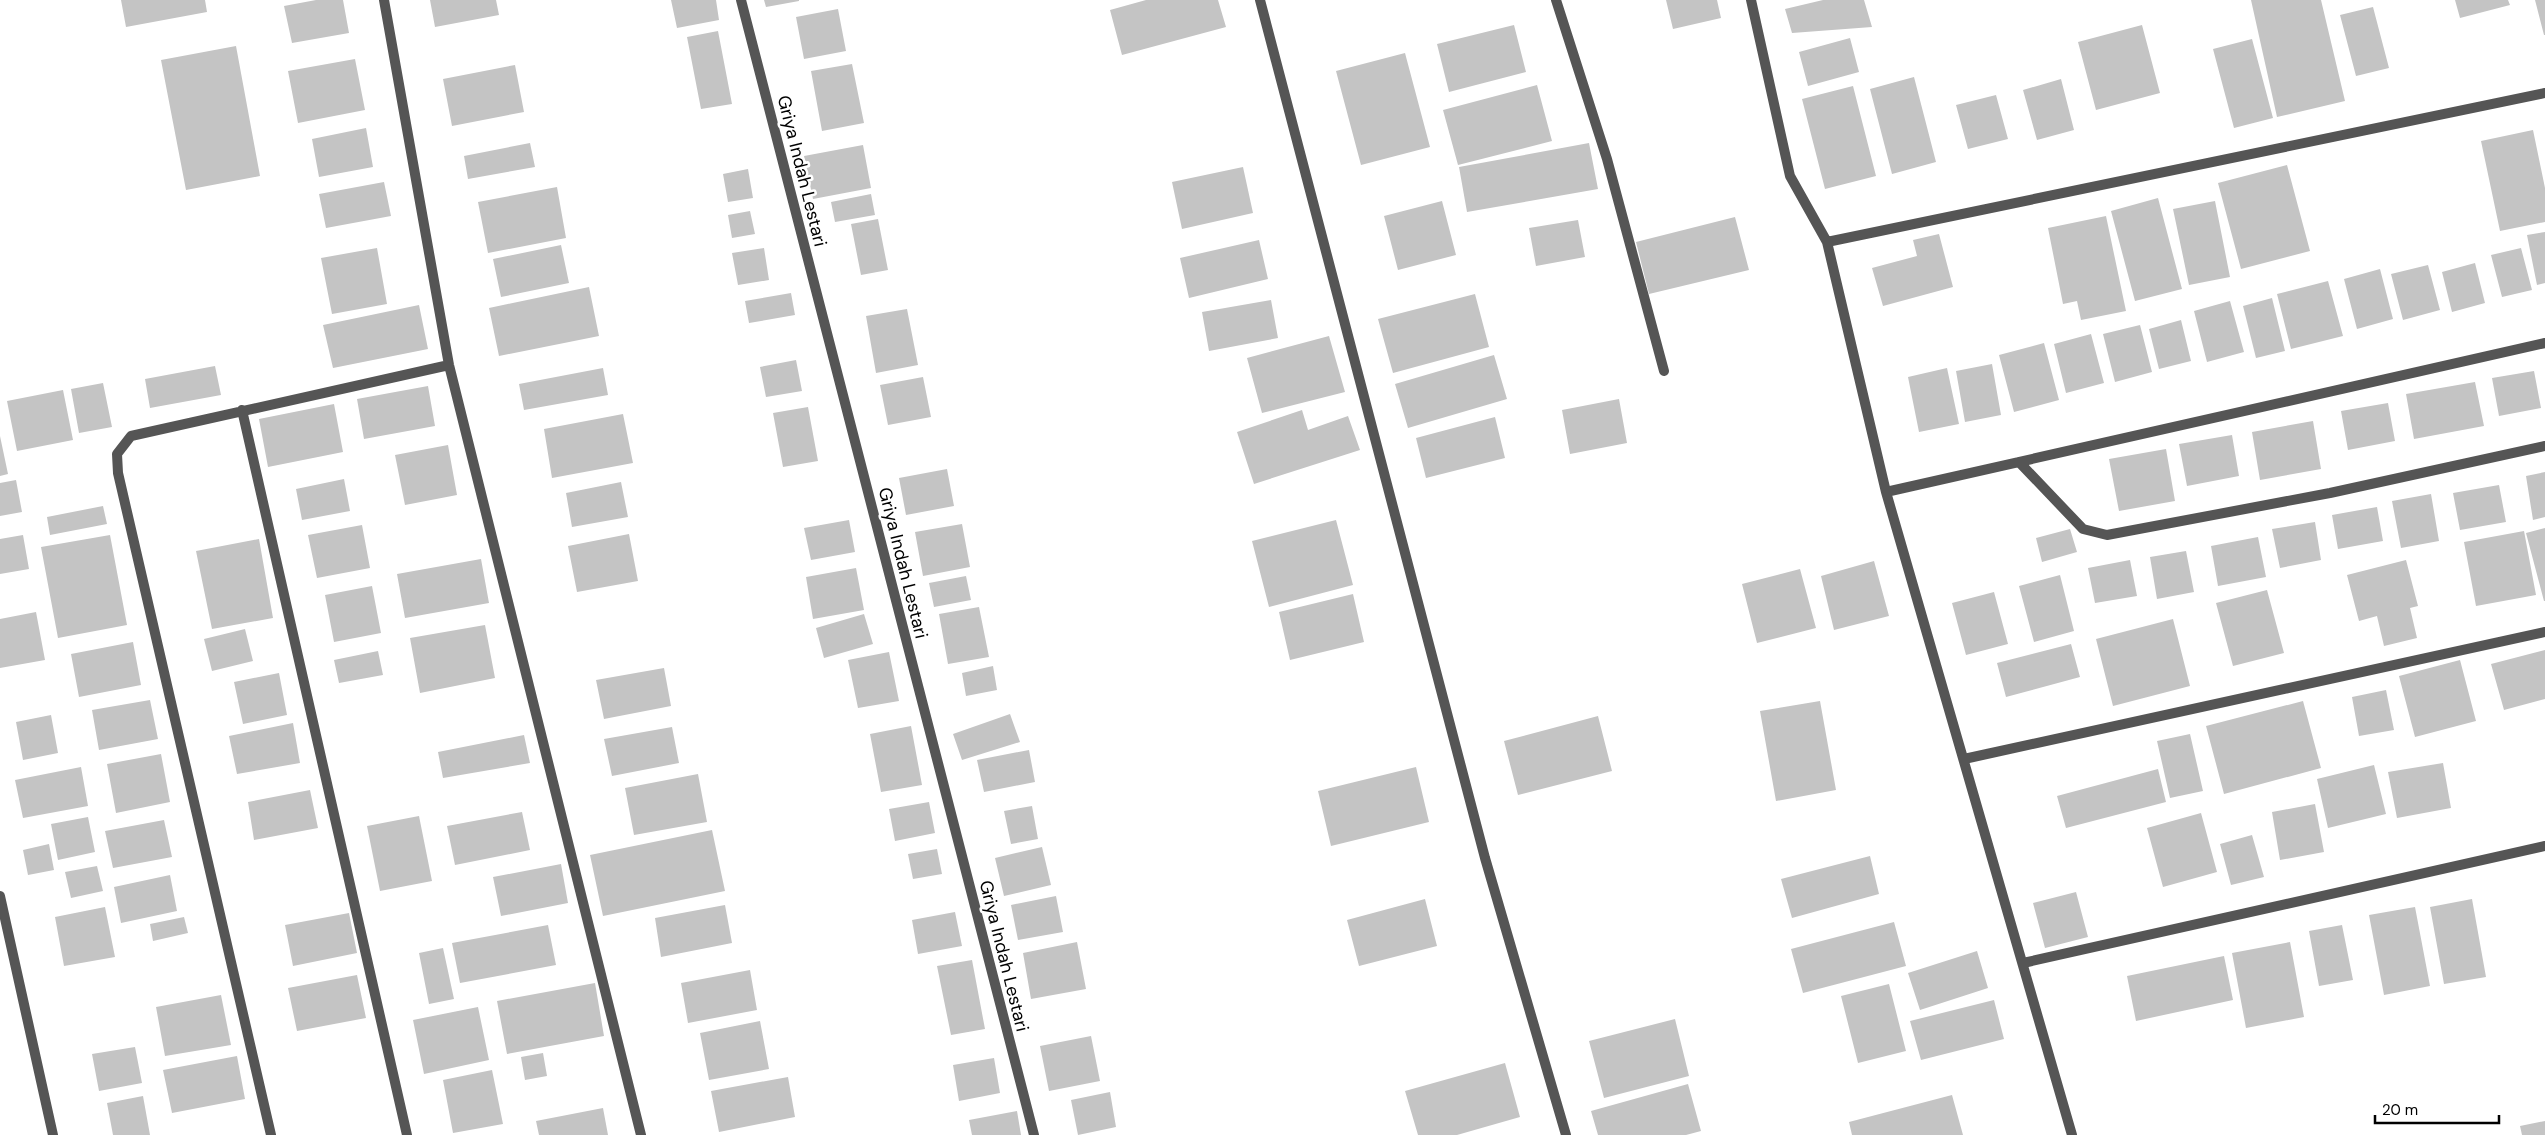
<svg xmlns="http://www.w3.org/2000/svg" width="2545" height="1135" viewBox="0 0 2545 1135" font-family="'DM Sans',sans-serif">
  <style>
    .building { fill: #c4c4c4 }
    .lines { fill: none; stroke-linecap: round; stroke-linejoin: round }
    .minor { stroke: #555; stroke-width: 10 }
    .labels { text-anchor: middle; dominant-baseline: central; stroke-width: 5; stroke-linejoin: round; paint-order: stroke }
    .street-label { font-size: 18px; fill: #000; stroke: #fff }
  </style>
  <rect width="100%" height="100%" fill="#fff"/>
  <path class="building" d="M121 0H205L207 12 126 27Z
    M316 0H343L349 33 292 43 284 6Z
    M430 0H496L499 15 435 27Z
    M671 0H716L719 20 677 28Z
    M764 0H799V1L766 7Z
    M1146 0H1218L1226 27 1122 55 1110 10Z
    M1666 0H1717L1721 18 1673 29Z
    M1823 0H1864L1872 27 1792 33 1785 9Z
    M2251 0H2321L2345 101 2277 117Z
    M2455 0H2508L2510 5 2460 18Z
    M2535 0H2545V35H2544Z
    M2373 7 2389 68 2356 76 2340 15Z
    M838 9 846 51 804 59 796 17Z
    M1514 25 1526 72 1449 92 1437 44Z
    M2142 25 2160 93 2096 110 2078 42Z
    M718 31 732 104 701 109 687 37Z
    M1850 38 1859 72 1808 86 1799 52Z
    M2252 39 2273 118 2234 128 2213 49Z
    M236 46 260 176 186 190 161 60Z
    M1405 53 1430 147 1361 165 1336 71Z
    M355 59 365 110 298 123 288 71Z
    M852 64 864 123 822 131 811 71Z
    M515 65 524 112 452 126 443 79Z
    M1914 77 1936 162 1892 174 1870 89Z
    M2061 79 2074 130 2037 140 2023 90Z
    M1537 85 1552 141 1458 165 1443 110Z
    M1853 86 1876 176 1825 189 1802 99Z
    M1996 95 2008 139 1968 149 1956 105Z
    M366 128 373 167 319 177 312 139Z
    M2533 130 2545 188V222L2500 231 2481 141Z
    M530 143 535 167 468 179 464 156Z
    M1589 143 1598 189 1467 212 1459 167Z
    M863 145 871 188 813 199 804 156Z
    M2287 165 2310 251 2241 269 2218 183Z
    M1243 167 1253 213 1182 229 1172 182Z
    M748 169 753 198 728 202 723 174Z
    M384 182 391 216 326 228 319 194Z
    M557 187 566 238 488 253 478 202Z
    M871 194 875 215 835 222 831 202Z
    M2158 198 2182 289 2135 301 2111 211Z
    M1442 201 1456 255 1398 270 1384 216Z
    M2215 201 2230 277 2189 285 2173 209Z
    M750 211 755 234 732 238 728 215Z
    M2106 216 2126 311 2081 320 2077 301 2063 304 2048 228Z
    M1735 217 1749 270 1649 294 1636 242Z
    M878 219 888 270 861 275 851 224Z
    M1578 220 1585 257 1536 266 1529 228Z
    M2545 232V283L2537 285 2527 235Z
    M1939 234 1953 287 1883 306 1872 268 1917 256 1913 240Z
    M1259 240 1268 279 1189 298 1180 258Z
    M561 245 569 283 501 297 493 259Z
    M377 248 387 304 332 314 321 258Z
    M764 248 769 280 738 285 732 253Z
    M2521 248 2532 290 2502 297 2491 255Z
    M2475 263 2485 303 2452 312 2442 272Z
    M2428 265 2440 310 2403 320 2391 274Z
    M2380 269 2393 319 2357 329 2344 279Z
    M2328 281 2343 336 2291 349 2277 294Z
    M589 287 599 336 499 356 489 308Z
    M791 293 795 315 749 323 745 301Z
    M1475 294 1489 347 1393 373 1378 319Z
    M2272 298 2285 351 2256 358 2243 306Z
    M1271 300 1278 338 1209 351 1202 312Z
    M2230 301 2244 352 2207 362 2194 311Z
    M419 305 428 349 333 368 323 325Z
    M907 309 918 365 876 373 866 316Z
    M2181 320 2191 361 2159 369 2149 329Z
    M2140 325 2152 372 2115 382 2103 334Z
    M2091 334 2104 383 2066 393 2054 344Z
    M1329 336 1345 392 1262 413 1247 358Z
    M2044 343 2059 400 2014 412 1999 355Z
    M1494 355 1507 399 1408 428 1395 384Z
    M796 360 802 391 766 397 760 367Z
    M1992 364 2001 415 1965 422 1956 371Z
    M215 366 221 395 150 408 145 379Z
    M603 368 608 395 524 410 519 384Z
    M1947 368 1959 424 1919 432 1908 377Z
    M2534 371 2541 408 2499 416 2492 378Z
    M923 377 931 417 888 425 880 385Z
    M2475 382 2484 426 2414 439 2406 394Z
    M103 383 112 427 79 433 71 389Z
    M428 386 435 426 364 439 357 399Z
    M63 390 73 440 17 451 7 401Z
    M1619 399 1627 443 1570 454 1562 410Z
    M2388 403 2395 441 2348 450 2341 411Z
    M334 404 343 452 268 467 259 419Z
    M808 407 818 461 783 467 773 413Z
    M1302 410 1308 430 1348 416 1360 450 1254 484 1237 432Z
    M623 414 633 463 552 478 544 429Z
    M1495 417 1505 458 1426 478 1416 438Z
    M2313 421 2321 469 2260 480 2252 432Z
    M2232 435 2239 476 2187 486 2179 444Z
    M0 436 8 474 0 476Z
    M448 445 457 495 405 505 395 455Z
    M2166 449 2175 501 2119 511 2109 459Z
    M947 469 954 506 906 515 899 478Z
    M2545 472V517L2533 520 2526 476Z
    M344 479 350 511 302 520 296 489Z
    M16 480 22 512 0 516V483Z
    M621 482 628 517 572 527 566 493Z
    M2499 485 2506 522 2460 530 2453 493Z
    M2431 494 2439 541 2401 548 2392 501Z
    M103 506 107 524 50 535 47 517Z
    M2377 507 2383 541 2338 549 2332 515Z
    M849 520 855 552 811 560 804 528Z
    M1336 520 1353 585 1269 607 1252 541Z
    M2315 522 2321 560 2280 568 2272 529Z
    M962 524 970 567 923 576 915 532Z
    M362 525 370 568 317 578 308 535Z
    M2545 528V601H2544L2526 533Z
    M2070 529 2077 552 2042 562 2036 538Z
    M2524 531 2536 595 2476 606 2464 542Z
    M629 534 638 581 577 592 568 546Z
    M23 535 29 569 0 574V539Z
    M110 535 127 625 58 638 41 547Z
    M2258 537 2266 577 2218 586 2211 546Z
    M259 539 273 618 212 629 196 551Z
    M2186 551 2194 592 2157 599 2150 557Z
    M481 559 489 603 405 618 397 574Z
    M2130 560 2137 596 2095 603 2088 568Z
    M2406 560 2418 606 2410 608 2417 638 2384 646 2377 616 2359 621 2347 575Z
    M1874 561 1889 616 1834 630 1821 576Z
    M856 568 864 610 813 619 806 577Z
    M1800 569 1816 628 1757 643 1742 584Z
    M2060 575 2074 631 2034 642 2019 586Z
    M966 576 971 600 934 607 929 583Z
    M372 586 381 633 334 642 325 595Z
    M2267 590 2284 653 2233 666 2216 603Z
    M1994 592 2008 644 1966 655 1952 603Z
    M1353 594 1364 642 1290 660 1279 612Z
    M979 607 989 657 948 664 939 614Z
    M36 612 45 660 0 668V619Z
    M864 614 873 644 824 658 816 628Z
    M2173 619 2190 686 2113 706 2096 639Z
    M485 625 495 678 420 693 410 638Z
    M245 629 253 661 212 671 204 639Z
    M133 642 141 685 79 697 71 654Z
    M2071 644 2080 677 2006 697 1997 663Z
    M2545 650V699L2504 710 2491 664Z
    M378 651 383 675 339 683 334 660Z
    M889 652 899 701 858 708 848 660Z
    M2460 660 2476 721 2415 737 2399 676Z
    M993 666 997 690 966 696 962 673Z
    M664 668 671 706 604 719 596 680Z
    M279 673 287 715 243 724 234 682Z
    M2386 690 2394 730 2359 736 2352 697Z
    M150 700 158 739 99 750 92 710Z
    M1820 701 1836 790 1776 801 1760 711Z
    M2303 701 2321 768 2224 794 2206 726Z
    M1010 714 1020 742 962 760 953 734Z
    M51 715 58 753 23 760 16 722Z
    M1598 716 1612 771 1518 795 1504 741Z
    M293 723 300 763 237 774 229 736Z
    M911 726 922 785 881 792 870 734Z
    M672 727 679 763 612 776 604 739Z
    M2190 734 2203 791 2170 798 2157 741Z
    M524 735 530 763 443 778 438 752Z
    M1029 750 1035 782 984 792 977 760Z
    M161 754 170 802 116 813 107 764Z
    M2443 763 2451 808 2397 818 2388 772Z
    M2374 765 2386 814 2328 828 2317 779Z
    M81 767 88 806 23 818 15 780Z
    M1416 767 1429 822 1331 846 1318 791Z
    M2158 769 2166 802 2066 828 2057 796Z
    M698 774 707 822 634 835 625 788Z
    M310 790 318 828 254 840 248 802Z
    M929 802 935 833 895 841 889 809Z
    M2315 804 2324 852 2280 860 2272 812Z
    M1032 806 1038 839 1011 844 1004 811Z
    M522 812 530 850 455 865 447 826Z
    M2201 813 2217 872 2163 887 2147 828Z
    M419 816 432 881 380 891 367 826Z
    M88 817 95 852 58 860 51 824Z
    M164 820 172 857 113 868 105 831Z
    M712 830 725 891 603 916 590 855Z
    M2252 835 2264 877 2231 885 2220 844Z
    M49 844 54 870 28 875 23 850Z
    M1042 847 1051 885 1004 896 995 858Z
    M937 849 942 874 913 879 908 854Z
    M1870 856 1879 894 1792 918 1781 879Z
    M561 864 568 903 501 916 493 877Z
    M97 866 103 891 71 898 65 872Z
    M170 875 177 911 121 923 114 887Z
    M2076 892 2088 937 2045 948 2033 903Z
    M1056 896 1063 932 1018 940 1011 905Z
    M1425 899 1437 946 1359 966 1347 920Z
    M2472 899 2486 977 2444 984 2430 907Z
    M725 905 732 943 661 957 655 918Z
    M105 907 115 957 64 966 55 917Z
    M2415 907 2430 986 2384 995 2369 915Z
    M955 912 962 946 918 954 912 920Z
    M349 913 357 953 293 966 285 925Z
    M184 917 188 933 153 941 150 924Z
    M1894 922 1906 966 1803 993 1791 949Z
    M548 925 556 965 460 983 452 943Z
    M2342 925 2353 980 2319 986 2309 931Z
    M1077 942 1086 989 1031 999 1023 953Z
    M2290 942 2304 1017 2246 1028 2232 953Z
    M443 948 454 999 429 1004 419 953Z
    M1977 951 1988 988 1920 1010 1908 973Z
    M2224 956 2233 1000 2136 1021 2127 976Z
    M972 960 985 1029 951 1035 937 966Z
    M750 970 757 1010 688 1023 681 983Z
    M357 975 366 1018 297 1031 288 988Z
    M595 983 604 1036 507 1054 497 1001Z
    M1889 984 1906 1051 1858 1063 1841 996Z
    M221 995 231 1045 165 1056 156 1007Z
    M1994 1000 2004 1039 1921 1060 1910 1021Z
    M478 1007 489 1060 424 1074 413 1020Z
    M1675 1019 1689 1076 1604 1098 1589 1041Z
    M760 1021 769 1069 709 1080 700 1033Z
    M1091 1036 1100 1081 1049 1091 1040 1046Z
    M135 1047 142 1083 99 1091 92 1054Z
    M543 1053 547 1076 525 1080 521 1057Z
    M237 1056 245 1099 172 1113 163 1070Z
    M994 1058 1000 1093 959 1101 953 1065Z
    M1505 1063 1520 1117 1457 1135H1418L1405 1091Z
    M492 1070 503 1124 453 1133 443 1080Z
    M788 1077 795 1117 719 1132 711 1091Z
    M1688 1084 1701 1131 1686 1135H1598L1591 1111Z
    M1110 1092 1116 1127 1078 1135 1071 1100Z
    M1952 1095 1963 1135H1852L1849 1122Z
    M143 1096 150 1135H113L107 1103Z
    M603 1108 608 1135H539L536 1121Z
    M1017 1111 1021 1135H972L969 1120Z
    M2545 1121V1135H2522L2520 1126Z"/>
  <g class="lines">
    <path class="minor" d="M384 0 449 365 641 1135
      M741 0 1034 1135
      M1260 0 1485 858 1566 1135
      M1556 0 1607 159 1664 371
      M1751 0 1790 176 1827 242 1886 492 2072 1135
      M1827 242 2545 93
      M242 410 407 1135
      M2019 462 2083 529 2107 535 2330 493 2545 446
      M1886 492 2545 343
      M1964 759 2545 632
      M0 896 53 1135
      M2023 963 2545 846
      M271 1135 118 473 117 454 131 436 449 365"/>
  </g>
  <g class="labels">
    <g class="street-label">
      <text transform="translate(802 171) rotate(76)">Griya Indah Lestari</text>
      <text transform="translate(903 563) rotate(76)">Griya Indah Lestari</text>
      <text transform="translate(1004 956) rotate(76)">Griya Indah Lestari</text>
    </g>
  </g>
  <path d="M2375 1115v8h124v-8" fill="none" stroke="#000000" stroke-width="2.5"/>
  <text x="2382" y="1115" font-size="15" fill="#000000" stroke="#ffffff" stroke-width="4" paint-order="stroke">20 m</text>
</svg>
